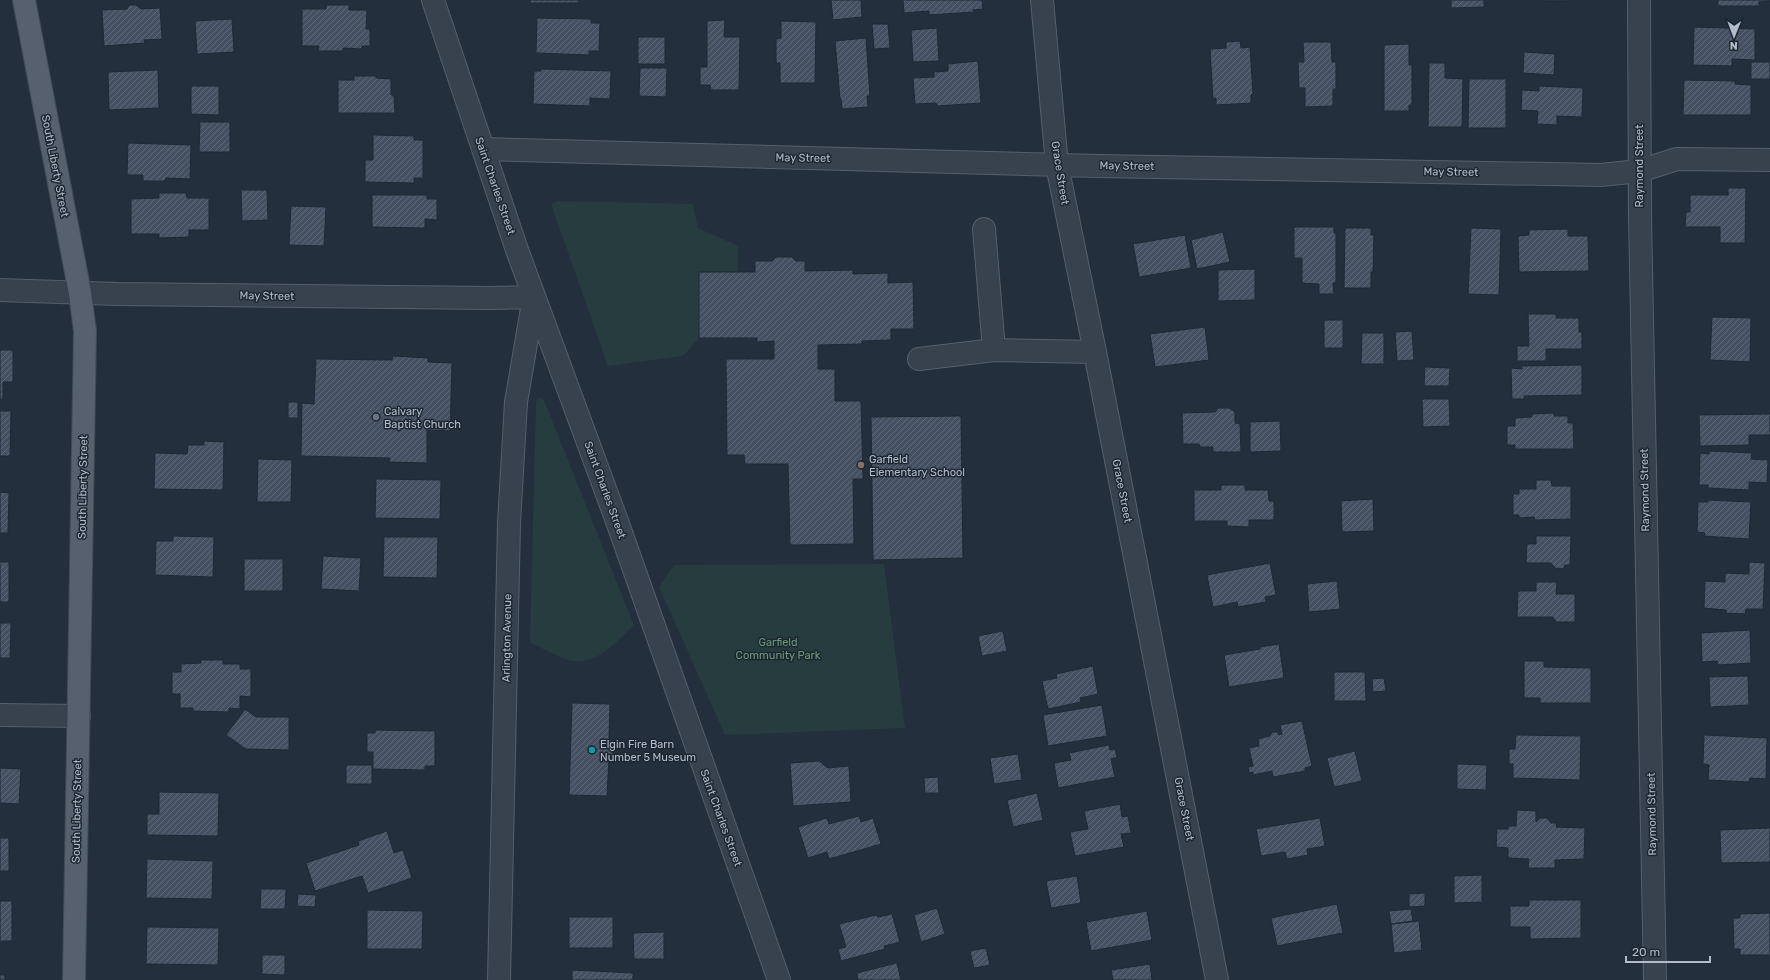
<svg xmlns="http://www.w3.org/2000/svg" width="1770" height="980" viewBox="0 0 1770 980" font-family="Rubik,sans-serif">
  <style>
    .park { fill: #263c3f }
    .building { fill: url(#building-hatch); stroke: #1f2835 }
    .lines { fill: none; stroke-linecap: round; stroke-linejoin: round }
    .minor-casing { stroke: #565f6c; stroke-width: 24 }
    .major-casing { stroke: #414a57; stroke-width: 24 }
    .minor { stroke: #38414e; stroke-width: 22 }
    .major { stroke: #56606e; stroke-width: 22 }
    .worship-dot { fill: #6b7280; stroke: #1d2633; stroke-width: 1.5 }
    .education-dot { fill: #8d6e63; stroke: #1d2633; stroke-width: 1.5 }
    .culture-dot { fill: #0f9aa8; stroke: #1d2633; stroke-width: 1.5 }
    .labels { text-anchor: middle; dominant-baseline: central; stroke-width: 3; stroke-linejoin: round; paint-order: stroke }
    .street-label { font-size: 11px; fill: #b4bcc9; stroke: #1d2633 }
    .poi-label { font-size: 11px; fill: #b4bcc9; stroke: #1d2633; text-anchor: start }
    .park-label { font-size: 11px; fill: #6b9a76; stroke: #1d2633 }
  </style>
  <defs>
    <pattern id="building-hatch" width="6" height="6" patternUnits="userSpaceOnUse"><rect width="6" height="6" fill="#455162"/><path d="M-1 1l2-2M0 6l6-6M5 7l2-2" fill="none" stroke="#5d6877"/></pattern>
  </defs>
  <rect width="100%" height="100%" fill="#242f3e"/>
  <path class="park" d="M558 201 693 204 698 228 738 246V272H699V338L683 356 608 366 551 204Z
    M539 398 544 400 634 625C617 641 596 667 569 660 556 657 543 648 530 643L536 402Z
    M884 564 905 728 725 735 659 587 674 565Z"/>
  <path class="building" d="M530 0H579V3H530Z
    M831 0H861L862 17 833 20Z
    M903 0H982L983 9 973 10 974 12 929 15V11L904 13Z
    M1451 0H1484V7L1451 8Z
    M1540 0H1573V1H1540Z
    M1718 0H1770V1L1759 2V6H1718Z
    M129 5H136L141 9 160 8 162 39 144 40 145 43 104 46 102 10 127 9Z
    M326 5H349V10H367L366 29H370V46H362V49L343 48V51H318L319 46H302V9H326Z
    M537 18 591 19V23H600L599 51H589V55L536 53Z
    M232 19 234 52 197 54 195 21Z
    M725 20 724 37H740L739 90H711L710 85H700V67H707V21Z
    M781 21 816 22 815 83H780V63H776V39L781 38Z
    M872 24H888L890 48 874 49Z
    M1694 27 1755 29V60L1732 59V66L1693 65Z
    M937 28 939 61 913 62 911 30Z
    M638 37H665V64H638Z
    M866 38 870 96H867L868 107 842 109 841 99H840L835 41Z
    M1240 41 1241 48 1250 47 1253 94 1251 95V103L1216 105V98L1213 99 1210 49 1226 48V42Z
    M1303 42H1331L1332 62H1336V89H1333V106L1305 107V88H1299L1298 62H1304Z
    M1409 44V65H1412V105H1409V111H1384V45Z
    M1524 52 1555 54 1554 75 1523 73Z
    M978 61 981 103 937 106 936 103 915 104 913 78 934 77V72L948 71V64Z
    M1751 62H1770V79H1751Z
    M1429 63H1445V78L1463 79 1462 127H1428Z
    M640 68H667L666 97 639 96Z
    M541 69 611 71 610 99 590 98V106L533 104 534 71H541Z
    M158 70 159 108 109 110 108 72Z
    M354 76H376V78L391 79V95L394 96 395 113H338V80H354Z
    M1469 79H1506V128H1468Z
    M1684 80 1735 81V84L1751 85V115H1683Z
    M191 86H219V115L191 114Z
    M1539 86 1583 88 1582 117 1557 116V125L1537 124 1538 111 1521 110 1522 90 1539 91Z
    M200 122H230V152H199Z
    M373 135 414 136V140H423V178H414V183L365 182V160H373Z
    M128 143 191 145 190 179 166 178 165 181H143V175H127Z
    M1728 188H1746L1745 243H1720V227H1685L1686 212H1690V195H1728Z
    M241 190H267L268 220 242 221Z
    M159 193H186L187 198H209V230H189V237L159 238V234H131V199L159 198Z
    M372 195H427V199H437V220L425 219V228L372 227Z
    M291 206 326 207 324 246 289 245Z
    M1294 227H1334V233H1336V283H1333L1334 294H1319V284L1302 283V258H1294Z
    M1345 228H1371V235H1374L1373 272H1371V288H1344Z
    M1471 228 1501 229 1499 295 1468 294Z
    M1568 229V236H1588L1589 271 1519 272 1518 236 1529 235V230Z
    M1223 232 1230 262 1197 269 1191 240Z
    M1185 235 1191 268 1139 277 1133 244Z
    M776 257H792L796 261H805V271L853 270V274L888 273V283L913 282 914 329H891V340L862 341V344L818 345V369H835V401H861L863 479H853L854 544 790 545 788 464H745L744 455H727L726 359H774V341L757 342V338H699V272H755V261H772Z
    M1255 269V300L1218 301V270Z
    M1528 314H1556V318H1579V332H1582V349H1546V361H1517V346H1529Z
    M1712 317 1751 318 1750 362 1710 360Z
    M1324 320H1343V348H1324Z
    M1205 327 1209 360 1155 367 1150 334Z
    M1412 331 1414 360 1397 361 1395 332Z
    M1362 333H1384V364H1361Z
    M0 350H13V382H3V399H0Z
    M393 356 428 358V362L452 363 450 431 427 430V463L389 462 390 458 301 456 302 403 314 404 316 359 392 360Z
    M1582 365V395L1524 396V399H1512L1511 368 1522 369V366Z
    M1425 367 1450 368 1449 386H1424Z
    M1422 399H1449L1450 426 1423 427Z
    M288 402H298V418H288Z
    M1218 408H1229L1235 412V423L1240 424 1241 452H1213V447H1200L1199 444H1183L1182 413 1215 412Z
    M0 411H11L10 456H0Z
    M1554 413V416H1568V423H1573L1574 449H1515V445H1507V426H1515V418L1532 417V414Z
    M1770 414V435H1749V445L1700 446 1699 415Z
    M961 416 963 558 873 560 871 417Z
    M1280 421 1281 451 1250 452V422Z
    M204 441 224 442 223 490 154 489 155 453 187 454 188 445H204Z
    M1709 451 1752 453 1751 459 1768 460 1767 483 1749 482V490L1708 488V485H1699L1700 453 1709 454Z
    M258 459 292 460 291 502H257Z
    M376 479 441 480 440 519 375 518Z
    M1536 480H1551L1552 486H1571V519L1535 520 1534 517 1519 518V515H1513V494H1519V489H1536Z
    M1221 485H1245V490H1268L1269 501H1274V520H1249V527L1227 526V521H1194V490H1221Z
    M0 492 9 493 8 533H0Z
    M1373 499 1374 531 1342 532 1341 501Z
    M1708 500 1751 502 1749 539 1704 536 1705 533 1697 532 1698 502H1708Z
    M173 536 214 537 213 577 155 575 156 541H173Z
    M1536 536H1571L1570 565H1565L1563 569 1555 568 1551 563H1526L1527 544H1536Z
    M384 537H438L437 578 383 577Z
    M323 556 361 558 359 591 321 589Z
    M244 559H283V591H244Z
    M0 562H9V602H0Z
    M1749 562 1765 563 1763 609H1746L1745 614 1726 613V610L1704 608 1705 581 1725 582V573L1749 574Z
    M1270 563 1276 595 1265 597 1266 602 1238 607 1237 602 1213 607 1207 575Z
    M1337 581 1340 609 1309 612 1307 584Z
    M1536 582H1557L1556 594H1575V622H1556L1553 617H1517L1518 591H1536Z
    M0 623H11L10 658H0Z
    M1750 630 1751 663 1718 665 1717 661 1702 662 1701 633Z
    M1003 631 1007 651 982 656 978 636Z
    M1279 644 1284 678 1229 687 1224 655 1260 649V647Z
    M201 660H223V664H240V669H251V697L240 696V709L229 708V712L193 711V708H180V694H172V672H181V664L201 663Z
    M1524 661H1544V667L1591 668V703H1540V698H1524Z
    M1093 666 1098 694 1080 698 1081 702 1048 709 1042 681 1057 678 1056 674Z
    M1334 672H1365L1366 701H1334Z
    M1748 676 1749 705 1710 707 1709 677Z
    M1384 678 1386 691 1373 692 1372 679Z
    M572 703 610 704 609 738 613 743V757L609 759 607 796 569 795Z
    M1102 705 1107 736 1048 746 1043 715Z
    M245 709 256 717H289V750L246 749 226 735Z
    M1302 721 1312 766 1305 768V771L1273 777 1272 771 1253 775V772L1249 773 1248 767 1253 766 1249 748 1259 746 1258 739 1270 736 1272 732H1277L1279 735 1282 734 1280 725Z
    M375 730 435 731V766H425V770L373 769V752H367V733H375Z
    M1516 735 1581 736 1580 780 1513 778V764H1509V749H1515Z
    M1704 735 1767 738 1766 779 1750 778 1749 782 1708 780 1709 765 1703 764Z
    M1109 745 1110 750 1115 749 1117 757 1111 759 1115 777 1058 788 1054 763 1071 760 1069 753Z
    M1355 751 1362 781 1334 787 1327 758Z
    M1018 754 1022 780 994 784 990 758Z
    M819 761 828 768 849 766 851 802 793 806 790 763Z
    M1457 764 1487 765 1486 790 1457 789Z
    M346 765H372V784H346Z
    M0 768 21 769 19 804 0 803Z
    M938 777 939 793H925L924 778Z
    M159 792 219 793 218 836 147 835V814H159Z
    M1037 793 1043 820 1013 827 1007 800Z
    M1120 804 1122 817 1128 816 1131 833 1121 834 1124 847 1075 856 1070 832 1088 829 1084 811Z
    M1517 810 1536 811V822L1540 818H1547L1551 823H1557L1556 827 1585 828 1584 859 1555 860V868H1528L1529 859 1508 858V848L1496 847 1497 829H1508V826H1516Z
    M859 816 861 822 873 818 881 844 829 859 827 852 808 858 798 827 827 818 829 824Z
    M1320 818 1325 846 1307 849 1308 855 1287 859 1285 852 1261 856 1256 829Z
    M1770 828V862L1721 863 1720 830Z
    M387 831 394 853 403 850 412 878 368 893 362 876 315 891 306 863 359 845 358 841Z
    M0 838H9V871H0Z
    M147 859 213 861 212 899 146 898Z
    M1482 875V902L1454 903V876Z
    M1077 876 1081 903 1051 908 1046 881Z
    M261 889H286L285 909H260Z
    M1425 893V906L1409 907V894Z
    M298 894 316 895 315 907 297 906Z
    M1529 900H1581V938L1530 939V927H1510V906H1529Z
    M0 901H12V941H0Z
    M1337 904 1343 933 1277 946 1271 918Z
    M937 908 945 934 921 942 914 915Z
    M1411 909 1413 921 1391 924 1389 911Z
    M367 910 423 911 422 949H367Z
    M1147 911 1152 940 1091 951 1086 922Z
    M1770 913V955H1740V949H1734L1733 918H1740V914Z
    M892 914 900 942 884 946 885 949 841 961 838 949 846 947 839 924 876 915 878 917Z
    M569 917H613V948H569Z
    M1419 921 1422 950 1394 953 1391 924Z
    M147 927 219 928 218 965 146 964Z
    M664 932V959H634L633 933Z
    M986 948 990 965 974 968 970 951Z
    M262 955H285V975L262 974Z
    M897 963 901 980H858L857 973Z
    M1150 964 1152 980H1113L1111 970Z
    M572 970 633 973V980H572Z
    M0 975H5V980H0Z"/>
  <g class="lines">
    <g class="minor-casing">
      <path id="minor" d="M433 0 517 250 618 524 779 980
        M1042 0 1057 165 1095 352 1217 980
        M1639 0 1640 216 1655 980
        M483 149 1098 166 1601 175 1639 171 1677 159 1770 160
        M984 229 994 350
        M0 290 118 294 490 298 534 297 516 402 509 523 499 980
        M919 359 994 350 1095 352
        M0 715 79 716"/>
    </g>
    <g class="major-casing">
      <path id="major" d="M24 0 80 293 85 331 74 980"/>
    </g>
    <use href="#minor" class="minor"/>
    <use href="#major" class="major"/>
  </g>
  <circle class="worship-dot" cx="376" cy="417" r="4"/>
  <circle class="education-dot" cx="861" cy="465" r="4"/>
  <circle class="culture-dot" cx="592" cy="750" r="4"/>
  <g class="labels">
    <g class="street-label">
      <text transform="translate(803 158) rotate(1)">May Street</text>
      <text transform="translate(55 166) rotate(79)">South Liberty Street</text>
      <text transform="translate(1127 166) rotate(1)">May Street</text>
      <text transform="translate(1639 166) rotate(-90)">Raymond Street</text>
      <text transform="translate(1451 172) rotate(1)">May Street</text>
      <text transform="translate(1060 173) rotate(81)">Grace Street</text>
      <text transform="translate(495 186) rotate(71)">Saint Charles Street</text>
      <text transform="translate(267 296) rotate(1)">May Street</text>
      <text transform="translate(83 487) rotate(-89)">South Liberty Street</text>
      <text transform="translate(605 490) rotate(70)">Saint Charles Street</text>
      <text transform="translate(1645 490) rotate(-91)">Raymond Street</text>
      <text transform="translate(1122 491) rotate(79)">Grace Street</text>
      <text transform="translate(507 638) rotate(-89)">Arlington Avenue</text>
      <text transform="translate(1184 809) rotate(79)">Grace Street</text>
      <text transform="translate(77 811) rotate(-89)">South Liberty Street</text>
      <text transform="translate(1652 814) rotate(-91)">Raymond Street</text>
      <text transform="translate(721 818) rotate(70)">Saint Charles Street</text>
    </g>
    <g class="poi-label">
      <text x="384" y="411">Calvary<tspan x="384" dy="13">Baptist Church</tspan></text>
      <text x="869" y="459">Garfield<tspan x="869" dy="13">Elementary School</tspan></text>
      <text x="600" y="744">Elgin Fire Barn<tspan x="600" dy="13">Number 5 Museum</tspan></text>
    </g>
    <g class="park-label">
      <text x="778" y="642">Garfield<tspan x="778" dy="13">Community Park</tspan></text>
    </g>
  </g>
  <g transform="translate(1734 36) rotate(181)" stroke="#1d2633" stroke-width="3" paint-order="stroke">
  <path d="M0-3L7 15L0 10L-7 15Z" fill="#b4bcc9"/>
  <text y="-6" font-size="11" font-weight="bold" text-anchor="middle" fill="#b4bcc9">N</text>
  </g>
  <path d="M1626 956v6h84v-6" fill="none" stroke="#b4bcc9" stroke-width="2"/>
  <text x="1632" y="956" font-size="12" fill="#b4bcc9" stroke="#1d2633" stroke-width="3" paint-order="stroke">20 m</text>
</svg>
